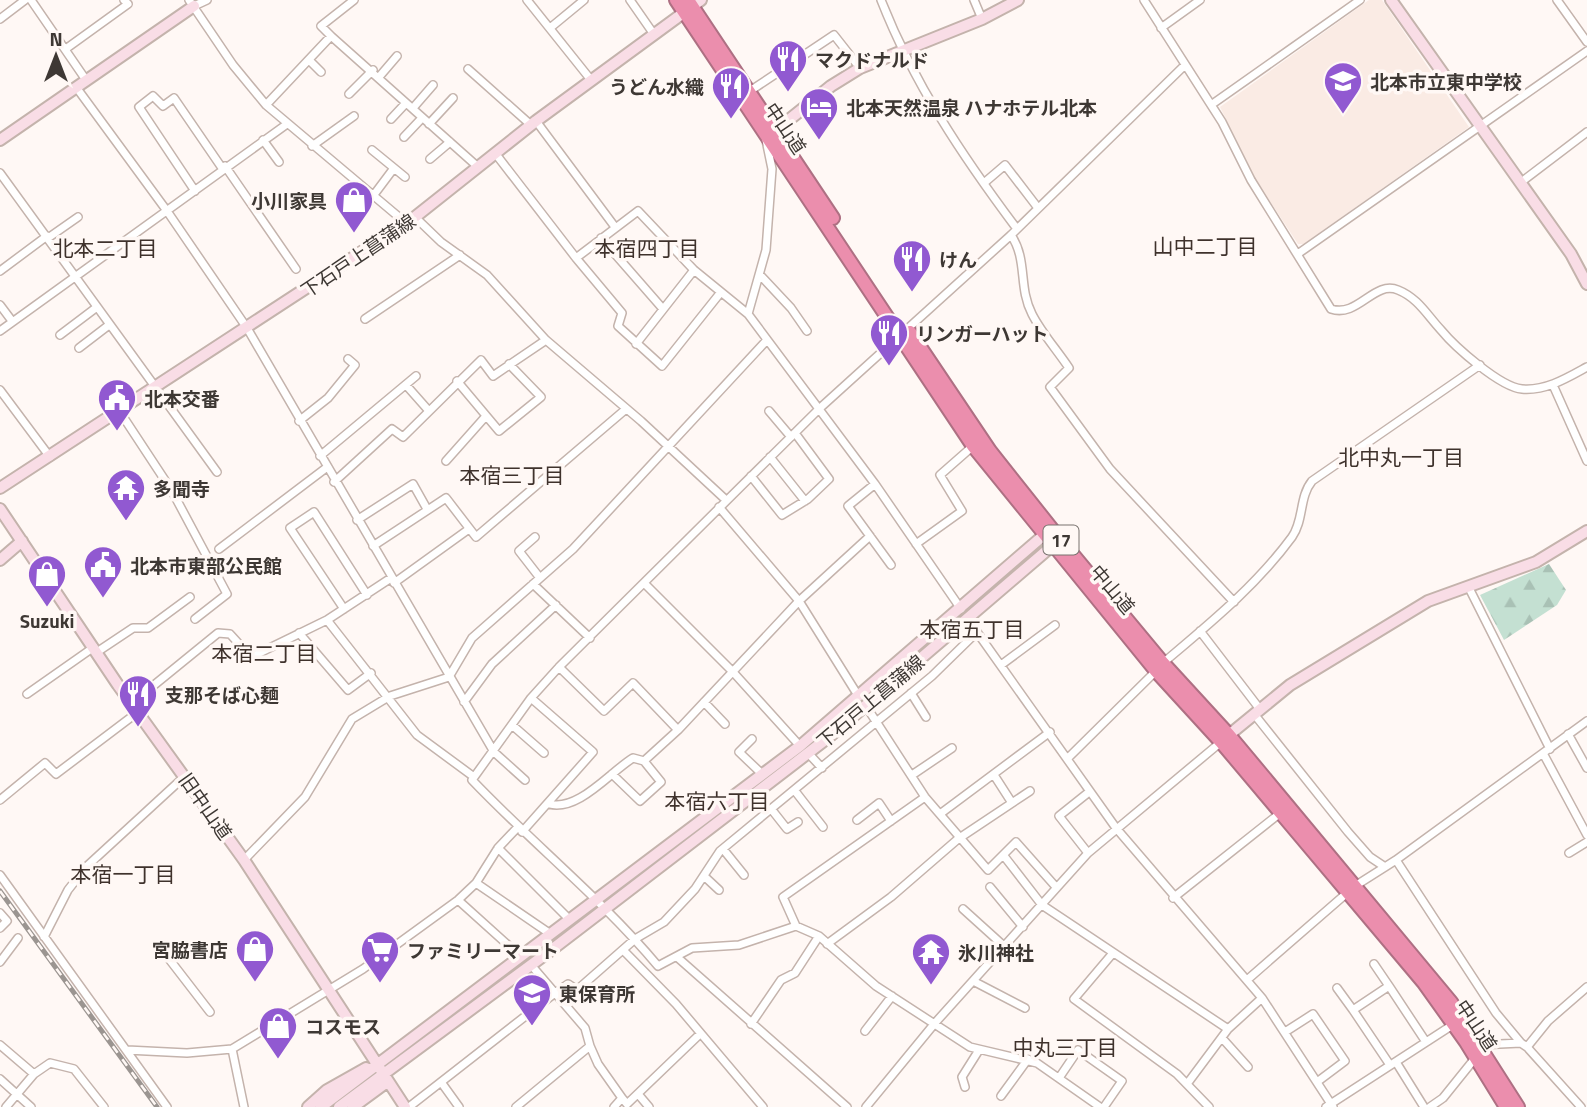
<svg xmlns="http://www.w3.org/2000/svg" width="1587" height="1107" viewBox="0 0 1587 1107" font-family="'Titillium Web','Noto Sans JP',sans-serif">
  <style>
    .built { fill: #faebe4 }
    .forest { fill: url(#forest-firs) }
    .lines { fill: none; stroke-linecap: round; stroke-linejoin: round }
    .street-casing { stroke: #c4b3ac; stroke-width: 10 }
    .secondary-casing { stroke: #c4b3ac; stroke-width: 14 }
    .highway-casing { stroke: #ae7083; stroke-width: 16 }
    .street { stroke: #fff; stroke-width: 7 }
    .secondary { stroke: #f9dde6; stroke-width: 10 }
    .highway { stroke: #eb8ead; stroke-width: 12 }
    .rail-casing { stroke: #9b9591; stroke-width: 5 }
    .rail { stroke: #fff8f5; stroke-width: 2.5; stroke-dasharray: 8; stroke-linecap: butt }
    .labels { text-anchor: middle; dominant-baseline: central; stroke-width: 7; stroke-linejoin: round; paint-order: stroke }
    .shield { fill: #fff8f5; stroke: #78726e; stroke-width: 2 }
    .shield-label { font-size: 18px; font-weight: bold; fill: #3e3834 }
    .poi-label { font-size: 19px; font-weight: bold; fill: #3e3834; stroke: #fff8f5; text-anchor: start }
    .street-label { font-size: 19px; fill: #3e3834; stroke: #fff8f5 }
    .neighbourhood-label { font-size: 21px; fill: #3f322c; stroke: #fff8f5 }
  </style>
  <defs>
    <pattern id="forest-firs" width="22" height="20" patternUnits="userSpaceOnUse" patternTransform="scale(1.75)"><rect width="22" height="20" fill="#c4e0d2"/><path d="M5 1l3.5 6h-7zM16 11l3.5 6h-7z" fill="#a9c1b5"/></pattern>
  </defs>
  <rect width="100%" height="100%" fill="#fff8f5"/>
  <path class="built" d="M1369 0H1382L1469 127 1304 244H1298L1256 180 1220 107Z"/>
  <path class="forest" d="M1549 564 1566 590 1557 605 1504 640 1480 595Z"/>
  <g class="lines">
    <g class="street-casing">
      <path id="street" d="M31 0 86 80
        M189 0 233 65 266 105 406 223
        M527 0 591 80
        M630 0 653 33
        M881 0C914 84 963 157 1017 229
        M974 0 982 19
        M1144 0 1222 122 1251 180 1331 309C1358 318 1374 280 1398 290 1418 298 1427 315 1441 330 1455 347 1500 387 1522 389 1546 391 1567 378 1587 367
        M1557 0 1587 42
        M194 6 207 0
        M0 19 25 0
        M550 28 584 0
        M1161 28 1200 0
        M331 36 321 26 354 0
        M67 48 128 4 124 0
        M310 61 321 72
        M468 69 531 125
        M379 77 397 56
        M76 87 167 211 247 328 494 752 525 780
        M750 91 834 35 860 68
        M349 94 373 70
        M266 105 331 36 478 167
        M1211 105 1360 0
        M413 108 433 85
        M391 119 406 103
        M536 121 615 227
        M429 124 453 98
        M404 137 422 118
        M263 140 279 162
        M766 140 772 169 766 250 748 314 875 484 961 609
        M312 146 354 116
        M372 150 405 177
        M495 153 576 258 638 211 694 270 721 292 662 366 618 326 622 313 576 258
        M430 159 450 142
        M225 166 296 269
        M0 173 217 472
        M984 183 1005 165 1038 208
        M1520 183 1587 132
        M195 191 139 107 153 96 163 106 174 98 222 168
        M373 196 394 168
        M415 217 441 242 487 275 546 340 641 421 726 500
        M1011 235C1028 260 1018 287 1032 314 1041 332 1057 350 1069 368L1050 387 1110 469 1234 602
        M48 238 78 217
        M601 238 663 309
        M1299 253 1587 51
        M0 271 47 236
        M760 275 791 308 807 331
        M721 292 748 314
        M0 305 12 321
        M365 319 460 255
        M0 331 287 124
        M60 335 97 307
        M636 344 694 270
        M79 348 109 325
        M457 381 499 431 541 397 509 364
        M406 385 429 411
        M1553 385 1587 461
        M0 390 50 457
        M769 411 791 437
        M120 412 172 491 227 594 195 619
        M299 421 328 398 355 365 348 359
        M320 456 416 376
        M770 457 805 501
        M446 461 486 416
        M751 476 782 515 808 499 829 479 795 433
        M334 482 392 429 403 437 481 360 493 376 546 340
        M875 484 848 506 891 565
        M719 507 799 601 859 697
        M357 520 413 484 427 509
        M535 537 519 551 540 578
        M916 544 962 511 940 475 973 446
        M373 546 446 498 476 537 626 409
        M219 549 326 468
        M394 583 469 529
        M533 584 590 638
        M645 584 733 672 800 746
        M1468 586 1550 749
        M344 609 290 528 314 512 367 595
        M967 618 1116 828 1262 998 1333 1107
        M327 620 417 735 474 777
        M1200 631 1259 708
        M299 633 348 690 371 673
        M97 652 133 628H148L190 597
        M1163 663C1209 624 1256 586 1292 537 1304 520 1299 497 1312 481L1480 365
        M1001 665 1055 625
        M559 667 604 711 633 683 678 730
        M911 693 926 717
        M27 694 94 647
        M464 702 492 664 556 605
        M704 702 725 724
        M132 703 218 633 230 634 251 657 327 620 391 578
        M866 706 925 797 988 870 1016 842 1056 887
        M1254 714 1348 832 1370 857 1385 867
        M512 725 544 753
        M1568 734 1587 768
        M752 739 739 752 762 774
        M808 753 822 768
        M1544 755 1587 835
        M1069 757 1156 671
        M644 761 678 730 799 601 870 536
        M912 775 952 748
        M994 775 1012 803
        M795 791 823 827
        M925 797 783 897 796 926 819 936 876 986 970 1047 1037 1063 1100 1107
        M0 800 45 763 56 774 138 712
        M549 804C578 812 610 772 633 758L644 761 661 782 640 801 612 774
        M772 810 787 829 798 822
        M940 814 1050 732
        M857 820 879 803 891 821
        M522 832 593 752 531 698
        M498 848 568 918
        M723 849 744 875
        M1088 853 1059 816 1089 792
        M1569 853 1587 842
        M1004 856 1042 905 1228 1029 1262 998
        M244 860 305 797 352 719 390 696 449 677 472 638 573 549 767 340
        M1396 860 1587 721
        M0 875 167 1107
        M704 876 719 890
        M476 883 549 933
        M990 887 1023 927
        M1173 898 1279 814
        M458 900 519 955
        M963 909 1005 947
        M0 913 7 921 0 928
        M796 926 739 945 692 948 658 966C601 898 533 844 472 780L531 698 559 667 820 408 1011 235 1185 65
        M44 937 68 890 86 867 185 776
        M827 944 891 897 958 839 1030 791
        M623 950 676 1004 763 1107
        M1113 953 1074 999 1177 1074 1209 1107
        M166 955 210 1012
        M677 957 847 1107
        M0 962 18 938
        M1374 964 1389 986
        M1247 980 1355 886 1396 860 1496 1013 1521 1043
        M975 982 1025 1008
        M1337 988 1353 1010
        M751 1024 781 980 795 973 819 936
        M865 1031 892 996
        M1285 1032 1313 1014 1345 1061 1317 1082
        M1222 1038 1248 1067
        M0 1045 34 1074
        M1479 1045 1521 1043 1527 1047 1548 1021 1587 987
        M590 1046 598 1064 622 1098
        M1527 1047 1581 1107
        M232 1049 244 1107
        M127 1050 187 1053 232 1049 363 969 458 900 476 883 498 848 517 828
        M1396 1062 1424 1107
        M1390 1065 1353 1010 1389 986 1426 1042
        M1059 1078 1078 1050 1122 1081 1104 1107
        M0 1079 31 1107
        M441 1082 459 1107
        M1187 1084 1228 1029
        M965 1087 962 1077 979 1050
        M638 1094 649 1107
        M1001 1096 1028 1059
        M6 1107 34 1074 50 1063 74 1069 104 1107
        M409 1107 555 993 568 984 577 990 635 939 664 922 695 889 720 851 932 676 977 632
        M516 1107 590 1046 585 1028 531 965
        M614 1107 622 1098 627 1104 700 1034
        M866 1107 935 1023 1088 853 1221 742
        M1326 1107 1454 1024
        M1430 1107 1443 1098 1476 1057"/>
    </g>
    <g class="secondary-casing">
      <path id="secondary" d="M1391 0 1571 254 1587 284
        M775 131 831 86 860 68 982 19 1018 0
        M0 140 194 6
        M0 488 415 217 536 121 701 0
        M0 509 118 685 244 860 405 1107
        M0 560 22 541
        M1224 739 1290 685 1428 601 1536 562 1587 531
        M308 1107 327 1090 366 1068
        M321 1107 800 746 1044 535 1055 533 1052 546 829 737 550 951 339 1107
        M353 1107 387 1082"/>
    </g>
    <g class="highway-casing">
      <path id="highway" d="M676 0 973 446 1156 671 1221 742 1424 983 1466 1042 1506 1107
        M688 0 833 218
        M910 332 990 451 1055 533 1163 663 1229 735 1451 1002 1518 1107"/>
    </g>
    <use href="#street" class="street"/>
    <use href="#secondary" class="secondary"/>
    <use href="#highway" class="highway"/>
    <g class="rail-casing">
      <path id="rail" d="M0 891 157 1107"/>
    </g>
    <use href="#rail" class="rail"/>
  </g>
  <defs>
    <g id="restaurant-pin" transform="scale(2.0125)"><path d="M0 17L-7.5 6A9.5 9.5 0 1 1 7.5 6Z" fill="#9159d1" stroke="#fff8f5"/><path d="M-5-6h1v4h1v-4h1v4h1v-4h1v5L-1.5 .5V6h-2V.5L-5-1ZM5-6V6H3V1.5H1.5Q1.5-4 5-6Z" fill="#fff"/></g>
    <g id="school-pin" transform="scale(2.0125)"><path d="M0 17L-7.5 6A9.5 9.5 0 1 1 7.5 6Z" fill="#9159d1" stroke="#fff8f5"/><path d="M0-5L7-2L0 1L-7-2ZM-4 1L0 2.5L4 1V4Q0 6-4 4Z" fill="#fff"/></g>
    <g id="hotel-pin" transform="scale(2.0125)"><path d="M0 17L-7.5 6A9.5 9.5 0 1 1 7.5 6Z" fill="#9159d1" stroke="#fff8f5"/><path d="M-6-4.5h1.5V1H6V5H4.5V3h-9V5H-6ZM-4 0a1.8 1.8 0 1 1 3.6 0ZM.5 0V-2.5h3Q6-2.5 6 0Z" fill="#fff"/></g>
    <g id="shop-pin" transform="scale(2.0125)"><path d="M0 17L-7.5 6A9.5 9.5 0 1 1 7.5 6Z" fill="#9159d1" stroke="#fff8f5"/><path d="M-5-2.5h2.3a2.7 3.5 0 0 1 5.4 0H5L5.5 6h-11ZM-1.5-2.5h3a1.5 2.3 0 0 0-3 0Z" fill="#fff"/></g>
    <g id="civic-pin" transform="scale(2.0125)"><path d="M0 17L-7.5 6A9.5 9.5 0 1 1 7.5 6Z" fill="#9159d1" stroke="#fff8f5"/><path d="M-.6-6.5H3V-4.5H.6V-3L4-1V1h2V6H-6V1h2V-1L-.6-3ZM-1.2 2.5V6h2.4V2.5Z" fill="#fff"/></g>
    <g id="temple-pin" transform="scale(2.0125)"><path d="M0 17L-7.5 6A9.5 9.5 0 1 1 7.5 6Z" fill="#9159d1" stroke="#fff8f5"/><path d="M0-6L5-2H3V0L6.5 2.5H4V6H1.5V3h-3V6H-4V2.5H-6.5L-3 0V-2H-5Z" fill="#fff"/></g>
    <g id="supermarket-pin" transform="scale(2.0125)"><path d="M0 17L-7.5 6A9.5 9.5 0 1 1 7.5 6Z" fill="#9159d1" stroke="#fff8f5"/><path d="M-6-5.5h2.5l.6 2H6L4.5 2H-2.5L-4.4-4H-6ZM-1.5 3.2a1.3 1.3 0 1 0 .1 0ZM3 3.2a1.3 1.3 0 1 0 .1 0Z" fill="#fff"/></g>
  </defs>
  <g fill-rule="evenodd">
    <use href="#restaurant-pin" x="788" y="59"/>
    <use href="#school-pin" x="1343" y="81"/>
    <use href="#restaurant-pin" x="731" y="86"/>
    <use href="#hotel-pin" x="819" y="107"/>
    <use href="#shop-pin" x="354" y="200"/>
    <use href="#restaurant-pin" x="912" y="259"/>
    <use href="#restaurant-pin" x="889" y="333"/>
    <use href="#civic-pin" x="117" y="398"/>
    <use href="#temple-pin" x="126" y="488"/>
    <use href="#civic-pin" x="103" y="565"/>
    <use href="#shop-pin" x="47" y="574"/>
    <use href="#restaurant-pin" x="138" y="694"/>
    <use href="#shop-pin" x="255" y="949"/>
    <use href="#supermarket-pin" x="380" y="950"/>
    <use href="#temple-pin" x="931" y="952"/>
    <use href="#school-pin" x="532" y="993"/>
    <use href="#shop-pin" x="278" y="1026"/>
  </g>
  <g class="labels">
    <rect class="shield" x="1043.5" y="525.5" width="35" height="29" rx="5"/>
    <g class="shield-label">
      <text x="1061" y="540">17</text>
    </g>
    <g class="poi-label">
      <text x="815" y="59">マクドナルド</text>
      <text x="1370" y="81">北本市立東中学校</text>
      <text x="704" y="86" text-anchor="end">うどん水織</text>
      <text x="846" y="107">北本天然温泉 ハナホテル北本</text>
      <text x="327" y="200" text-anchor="end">小川家具</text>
      <text x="939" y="259">けん</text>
      <text x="916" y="333">リンガーハット</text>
      <text x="144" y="398">北本交番</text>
      <text x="153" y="488">多聞寺</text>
      <text x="130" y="565">北本市東部公民館</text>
      <text x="47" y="620" text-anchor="middle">Suzuki</text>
      <text x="165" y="694">支那そば心麺</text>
      <text x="228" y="949" text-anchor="end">宮脇書店</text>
      <text x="407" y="950">ファミリーマート</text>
      <text x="958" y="952">氷川神社</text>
      <text x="559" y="993">東保育所</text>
      <text x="305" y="1026">コスモス</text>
    </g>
    <g class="street-label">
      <text transform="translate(786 128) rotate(56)">中山道</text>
      <text transform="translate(358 255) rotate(-34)">下石戸上菖蒲線</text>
      <text transform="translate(1113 589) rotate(50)">中山道</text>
      <text transform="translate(870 701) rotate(-40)">下石戸上菖蒲線</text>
      <text transform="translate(206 806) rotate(55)">旧中山道</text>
      <text transform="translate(1477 1025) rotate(56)">中山道</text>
    </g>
    <g class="neighbourhood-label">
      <text x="1205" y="246">山中二丁目</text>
      <text x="105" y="248">北本二丁目</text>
      <text x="647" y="248">本宿四丁目</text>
      <text x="1401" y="457">北中丸一丁目</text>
      <text x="512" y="475">本宿三丁目</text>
      <text x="972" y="629">本宿五丁目</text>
      <text x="264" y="653">本宿二丁目</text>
      <text x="717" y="801">本宿六丁目</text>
      <text x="123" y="874">本宿一丁目</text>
      <text x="1065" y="1047">中丸三丁目</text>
    </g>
  </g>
  <g transform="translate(56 56)" stroke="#fff8f5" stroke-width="5" paint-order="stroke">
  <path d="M0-5L12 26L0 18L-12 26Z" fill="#3e3834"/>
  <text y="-10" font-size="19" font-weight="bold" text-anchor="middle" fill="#3e3834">N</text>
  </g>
</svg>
